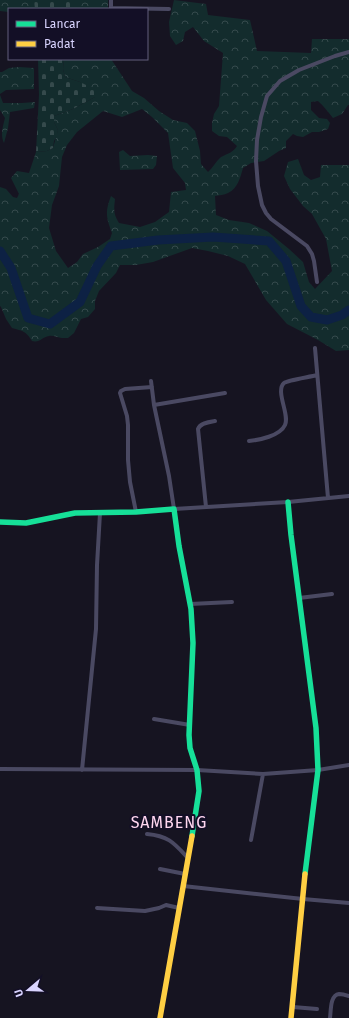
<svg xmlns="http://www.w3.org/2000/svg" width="349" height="1018" viewBox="0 0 349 1018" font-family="'Fira Sans',sans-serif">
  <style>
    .forest { fill: url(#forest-crowns); fill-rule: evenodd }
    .cemetery { fill: url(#cemetery-stones) }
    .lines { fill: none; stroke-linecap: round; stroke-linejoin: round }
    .river { stroke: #0d2144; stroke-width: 9 }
    .street { stroke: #4a4962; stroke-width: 4 }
    .fast { stroke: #16e098; stroke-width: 5.5 }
    .slow { stroke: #ffcf43; stroke-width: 5.5 }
    .labels { text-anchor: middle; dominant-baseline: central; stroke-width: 4; stroke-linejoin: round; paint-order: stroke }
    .quarter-label { font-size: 16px; letter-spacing: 1px; fill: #ffd6f0; stroke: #130f26 }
  </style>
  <defs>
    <pattern id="forest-crowns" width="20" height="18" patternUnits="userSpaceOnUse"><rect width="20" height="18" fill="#132c2d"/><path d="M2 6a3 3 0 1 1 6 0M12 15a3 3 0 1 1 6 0" fill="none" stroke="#354a4c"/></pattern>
    <pattern id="cemetery-stones" width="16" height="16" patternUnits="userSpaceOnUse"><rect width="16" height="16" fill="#132c2d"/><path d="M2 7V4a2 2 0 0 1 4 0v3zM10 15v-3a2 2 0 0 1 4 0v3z" fill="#354a4c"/></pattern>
  </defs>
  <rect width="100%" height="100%" fill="#161421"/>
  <path class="forest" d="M0 0H69V9H9V12L0 11Z
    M80 0H108V9H80Z
    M174 0 206 4 208 15 250 20 257 51 311 53 312 39H349V105H348L342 114 333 118C328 112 324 106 318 101L311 102V110L319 118 327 119 330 123 328 129 319 132H312L303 137 297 136 293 134 286 141V148L279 151 264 161 251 163 243 168C240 178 238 188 228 193 224 195 219 195 215 196L216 215 229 220 249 223 267 231 289 249 303 262 309 282 315 289 332 271 326 239 312 214 303 206 290 189 284 176 288 162 298 159 304 175 311 180 320 177 321 165H349V350L336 351 318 340 287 324 266 300 245 264 228 256 208 251 192 248 153 262 136 265H120L116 273 99 291 95 301V309L88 317 81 319 74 333 68 338C66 338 64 338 62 338 58 338 53 335 49 336 42 337 40 343 32 341 26 331 23 331 12 328L6 319 1 307 0 306V187L6 189 13 197 17 198 19 194 11 178 17 171 29 173 36 152 47 151 53 148 58 130 54 122V116L73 109 95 97 80 82 65 77 63 69 64 59H111L132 91 144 98 159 111 173 120 187 123 195 131 200 151 201 164 208 172C213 168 216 161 221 157 227 154 234 152 237 146L227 137 219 136 212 131V123L214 114 219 106 223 53 204 41 193 27 185 32 183 41 176 45 170 36 169 22ZM142 109 152 117 168 133 173 168 185 183 186 190 171 192 169 212 155 222 140 227 119 223C113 213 114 209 115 199L111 196C105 212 106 217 112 233L110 239 98 247 83 254 77 262 68 268 56 251 49 228 52 205 59 186 62 157 67 145 77 132 103 111 122 117Z
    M19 67 34 68V89L6 90 0 94V72H2L9 68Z
    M0 95 3 103H22L35 102 34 108 10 112 8 128 4 143C0 135 3 126 5 118L0 110Z
    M123 150 130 156 148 155 157 156 156 165 153 169 120 170 119 152Z"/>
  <path class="cemetery" d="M34 0H80V9H35Z
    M38 59H64L63 69 65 77 80 82 96 90 95 97 73 109 54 116V122L58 130 57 136 54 141 53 148 47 151 36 152 39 95Z"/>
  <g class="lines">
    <path class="river" d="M0 251 11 268 28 318 50 324 80 302 97 266 111 246 158 240 213 237 269 241 286 261 301 306 311 317 327 320 342 315 349 310"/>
    <path class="street" d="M111 0V9
      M111 8 169 9
      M317 282 314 261 312 254 307 246 271 219 266 213 262 205 258 186 256 161 257 140 261 117 267 96 280 81 299 70 335 56 349 52
      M315 348 328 498
      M151 381 154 405 169 476 174 509 288 502 349 496
      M154 405 225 393
      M249 441C259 440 280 436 285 425 290 415 275 391 284 383 288 380 310 377 317 375
      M206 507 198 429C200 423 209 422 215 421
      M136 512 130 482 128 460V425L127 416 120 393 121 391 125 389 152 387
      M299 598 332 594
      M190 604 232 602
      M154 719 190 725
      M0 769 197 770 263 774 318 770 349 765
      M82 770 96 629 97 565 100 513
      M147 834C169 836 174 843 188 858
      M251 840 263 774
      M160 869 185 874
      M183 886 303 899 349 903
      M97 908 145 911 159 908 166 905 179 908
      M293 1007 317 1009
      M330 1018C331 1011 330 995 339 994 342 994 346 995 349 996"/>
    <path class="fast" d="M288 502 291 535 316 728 318 770 305 874
      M0 522 26 523 75 513 136 512 174 509 179 546 191 609 193 643 189 735 190 748 197 770 199 791 192 836"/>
    <path class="slow" d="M160 1018 192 836
      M291 1018 305 874"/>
  </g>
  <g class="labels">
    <g class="quarter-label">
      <text x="169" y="822">SAMBENG</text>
    </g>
  </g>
  <rect x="8" y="8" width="140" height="52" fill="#130f26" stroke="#625e7d"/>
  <rect x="16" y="21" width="20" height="6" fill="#16e098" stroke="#625e7d"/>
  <text x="44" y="28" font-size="12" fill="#d9d4ff">Lancar</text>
  <rect x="16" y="41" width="20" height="6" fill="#ffcf43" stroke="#625e7d"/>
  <text x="44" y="48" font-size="12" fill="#d9d4ff">Padat</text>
  <g transform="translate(28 990) rotate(251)" stroke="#130f26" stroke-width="3" paint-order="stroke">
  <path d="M0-3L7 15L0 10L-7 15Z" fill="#d9d4ff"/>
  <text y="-6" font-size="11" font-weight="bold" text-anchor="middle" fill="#d9d4ff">U</text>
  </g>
</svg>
